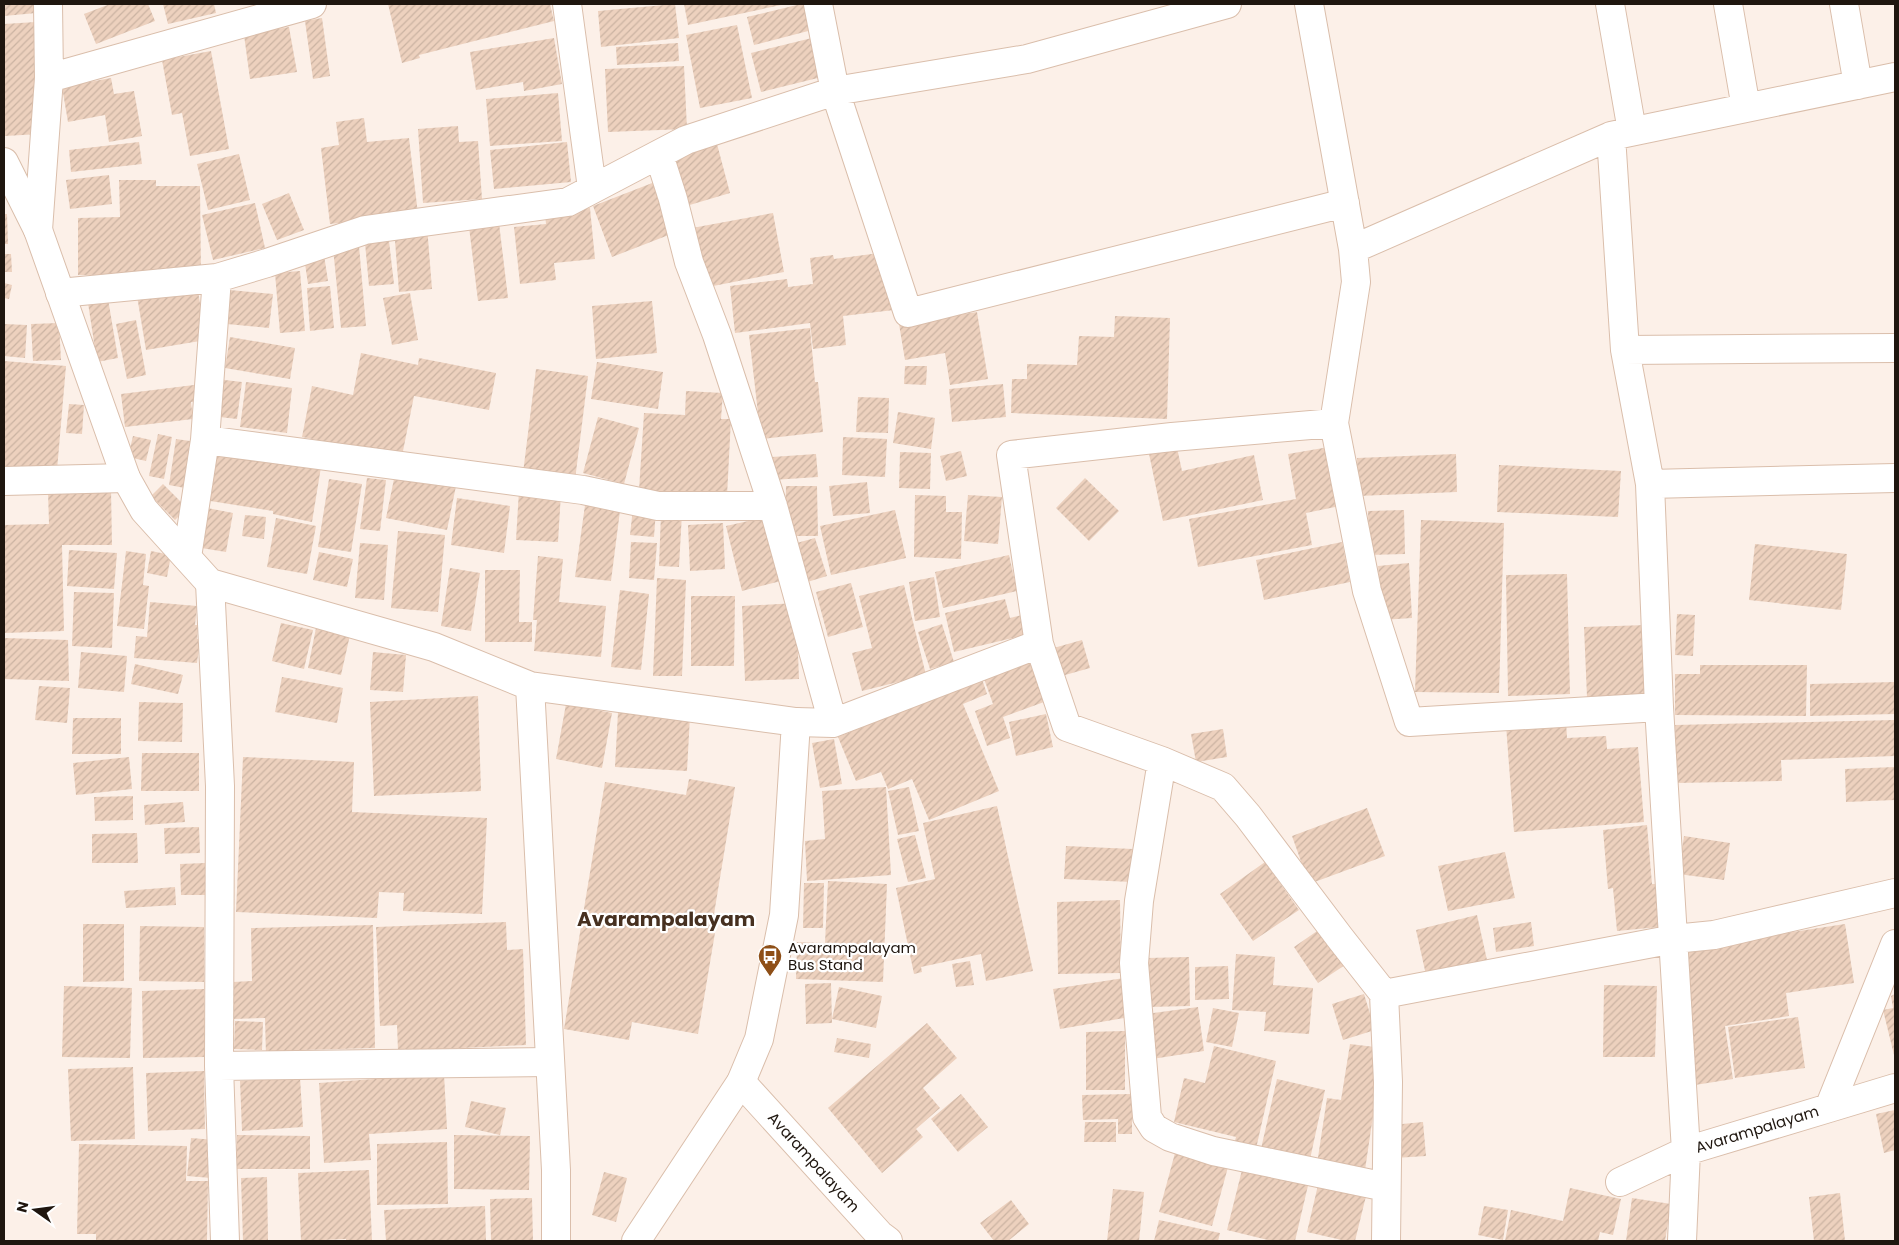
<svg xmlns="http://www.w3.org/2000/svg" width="1899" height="1245" viewBox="0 0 1899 1245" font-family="Poppins,sans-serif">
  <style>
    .building { fill: url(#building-hatch) }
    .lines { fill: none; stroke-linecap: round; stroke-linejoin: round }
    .minor-casing { stroke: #dabeab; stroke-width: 30 }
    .tertiary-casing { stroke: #dabeab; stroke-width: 30 }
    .minor { stroke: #fff; stroke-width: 28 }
    .tertiary { stroke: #fff; stroke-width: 28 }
    .labels { text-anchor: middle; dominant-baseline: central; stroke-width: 4.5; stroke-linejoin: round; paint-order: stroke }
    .poi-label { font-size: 15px; fill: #1f160f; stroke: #fff; text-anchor: start }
    .street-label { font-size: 15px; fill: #1f160f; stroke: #fff }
    .district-label { font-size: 20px; font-weight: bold; fill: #463020; stroke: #fff }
  </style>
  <defs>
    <pattern id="building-hatch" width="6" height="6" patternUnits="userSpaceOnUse" patternTransform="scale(1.25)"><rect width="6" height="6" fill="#edd1be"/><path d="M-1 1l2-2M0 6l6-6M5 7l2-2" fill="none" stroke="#cbb3a2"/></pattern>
  </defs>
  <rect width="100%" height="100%" fill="#fcf0e8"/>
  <path class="building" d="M4 4H35L36 13 4 16Z
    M110 4H148L155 21 96 44 84 14Z
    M163 4H214L216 13 168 24Z
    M388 4H550L554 21 419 55 420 58 402 63Z
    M675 4 679 38 601 47 598 11Z
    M684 4H781V5L688 25Z
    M801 4H806L812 30 754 45 747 17Z
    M322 18 330 76 313 79 305 21Z
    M36 22 40 134 5 136 4 24Z
    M737 25 752 98 700 108 686 35Z
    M289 27 297 72 250 79 244 35Z
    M816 37 826 76 761 92 751 53Z
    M554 38 562 84 524 91 523 82 476 90 470 52Z
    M678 43 679 61 617 65 616 47Z
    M211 51 229 149 190 156 182 113 172 115 162 60Z
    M684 66 687 129 608 132 605 69Z
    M111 78 114 94 134 91 142 136 109 142 105 115 68 122 62 87Z
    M558 93 562 141 490 146 486 99Z
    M364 118 367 142 409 138 418 214 330 224 321 148 339 145 336 122Z
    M458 126 459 142 478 141 482 199 423 203 418 129Z
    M139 142 142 164 71 172 69 150Z
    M567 142 571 182 494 189 490 150Z
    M717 144 730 193 683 207 669 159Z
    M239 154 250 200 208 210 197 164Z
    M109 175 112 204 70 209 66 180Z
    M119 180H156V186H200L201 274 78 275V218L120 217Z
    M660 180 679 231 612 257 593 206Z
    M289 193 304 230 277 240 262 204Z
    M255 203 265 248 213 260 202 215Z
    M590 208 595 259 554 263 556 280 520 284 514 227 546 224 545 213Z
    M773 213 784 272 703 288 692 228Z
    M4 214H7L8 244H4Z
    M499 223 508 298 478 301 469 227Z
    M427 226 432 289 399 292 394 228Z
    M389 241 394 284 369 286 365 243Z
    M359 246 366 326 341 328 333 248Z
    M887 252 894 310 843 316 846 345 813 349 810 323 735 333 730 286 787 279 788 287 813 284 810 258 833 255 834 259Z
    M4 254H11L12 272H4Z
    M324 255 328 281 308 284 304 257Z
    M300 271 305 331 280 333 275 273Z
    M4 283 12 285 9 299 4 298Z
    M197 285 206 340 146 350 137 296Z
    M330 286 334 328 310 331 307 288Z
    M230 290 273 294 269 328 227 324Z
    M410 293 418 340 392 345 383 298Z
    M108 299 118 358 97 362 88 303Z
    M652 301 657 353 596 359 592 306Z
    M977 312 988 379 950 385 945 353 905 360 899 324Z
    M1115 316 1170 318 1167 419 1011 413 1012 379H1027V364L1077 365 1079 336 1114 337Z
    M136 320 146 375 127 379 116 324Z
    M59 323 61 360 33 361 31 324Z
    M4 324 27 325 25 358 4 356Z
    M810 328 815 382H818L823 432 761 439 749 335Z
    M230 337 295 348 290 379 225 368Z
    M361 353 418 365 419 358 496 373 489 410 414 396 402 456 302 437 312 386 353 395Z
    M4 361 66 366 57 470 4 466Z
    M597 362 663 372 658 409 591 399Z
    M905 366H927L926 385 904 384Z
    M536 369 588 376 575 480 523 473Z
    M216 379 242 382 237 419 211 416Z
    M246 382 292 388 287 433 240 427Z
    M202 384 204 401 191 402 193 419 125 427 121 394Z
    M1003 384 1006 417 952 422 949 389Z
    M686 391 723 393 721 419H731L727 496 639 490 644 413 685 415Z
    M858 397 889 398 888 433 856 432Z
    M69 404 84 405 82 434 66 433Z
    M898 412 935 418 931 449 893 443Z
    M598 417 639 428 624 484 583 473Z
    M158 434 172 437 164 479 149 476Z
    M133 436 151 440 146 461 128 457Z
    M843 437 887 439 885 477 842 475Z
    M176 439 197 442 190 489 169 485Z
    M1176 443 1182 471 1254 455 1263 500 1163 521 1148 449Z
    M1329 447 1340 506 1306 513 1312 545 1198 567 1189 519 1296 499 1288 454Z
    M961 451 967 476 946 481 940 456Z
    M213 452 321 467 312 522 273 514V511L204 500Z
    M900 452 931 453 930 489 899 488Z
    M816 454 818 477 773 480 772 457Z
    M1456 454 1457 492 1358 496 1357 458Z
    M1499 465 1621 471 1618 517 1497 512Z
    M395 474 456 486 447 530 386 518Z
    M367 478 386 480 380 531 360 529Z
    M1085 478 1119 511 1089 541 1056 508Z
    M329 479 362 484 351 552 318 547Z
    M867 482 870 513 833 516 829 486Z
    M163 484 187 508 175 520 151 496Z
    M786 486H817L818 536H785Z
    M111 490 112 545H62L64 631 4 633V525L49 524 48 491Z
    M519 490 561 493 558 542 516 540Z
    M915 495 946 496V512H962L961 559 914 557Z
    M968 495 1002 497 998 544 964 541Z
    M457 498 510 506 504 553 451 545Z
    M586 498 621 503 611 581 575 577Z
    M202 507 233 513 226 552 195 547Z
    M633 508 656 510 654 537 630 535Z
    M895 510 906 558 831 575 820 526Z
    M1404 510 1405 554 1369 555 1368 511Z
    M661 513H682L679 567 659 566Z
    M245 515 266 517 264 539 242 536Z
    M766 517 781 581 742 591 726 526Z
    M276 518 316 526 307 574 267 567Z
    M1421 520 1504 523 1499 693 1415 692Z
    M723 523 725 569 690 571 688 525Z
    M398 531 445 535 438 612 391 608Z
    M815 538 827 576 804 583 793 544Z
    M631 542 657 543 654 580 629 578Z
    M1342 542 1350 582 1264 600 1256 560Z
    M360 543 388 545 384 600 355 598Z
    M1755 544 1847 554 1841 610 1749 600Z
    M69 550 117 553 114 589 67 586Z
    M126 551 146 554 143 585 149 586 144 629 117 626Z
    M151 551 171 555 167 577 147 573Z
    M319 552 353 559 347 587 313 580Z
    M1009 555 1017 591 943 608 935 572Z
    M538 556 563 559 559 602 606 606 601 657 534 651 537 620H533Z
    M1409 563 1412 618 1382 620 1378 566Z
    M450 568 480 573 471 631 441 626Z
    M485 570H520L519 622H532V642H485Z
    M1567 574 1570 694 1508 696 1506 575Z
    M934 577 940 617 915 621 909 582Z
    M657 578 686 580 682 676H653Z
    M851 583 863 627 828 637 816 592Z
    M904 585 926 675 862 691 852 653 872 648 859 596Z
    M620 590 649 594 641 670 611 667Z
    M74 592 114 593 112 648 72 646Z
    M691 596H735L734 666H691Z
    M1005 599 1010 618 1030 613 1034 633 954 652 945 613Z
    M150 602 197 606 195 625H198L197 639H200L197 663 134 658 136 636 147 637Z
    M796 603 799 679 745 681 742 606Z
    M1677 614 1695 615 1693 656 1675 655Z
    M281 623 313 630 304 669 272 661Z
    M942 624 954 662 930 669 918 632Z
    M1647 625 1650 695 1587 697 1584 627Z
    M316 628 350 635 341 675 308 668Z
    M4 638 68 640 69 681 4 679Z
    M1082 640 1090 668 1058 677 1050 649Z
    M81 652 127 656 124 692 78 688Z
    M373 652 406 655 403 692 370 690Z
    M1029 660 1044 702 1003 717 1010 738 987 746 975 711 993 704 983 676Z
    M135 664 183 675 178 694 131 684Z
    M1700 665H1807L1806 716 1675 715V674H1700Z
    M282 677 343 688 337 723 275 712Z
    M982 679 987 694 963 704 999 791 929 820 912 779 888 789 881 772 856 781 838 737Z
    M1895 682V714L1810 716V684Z
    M39 686 70 688 67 723 35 720Z
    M478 696 481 791 374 796 370 702Z
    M139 702 183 703 182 742 138 741Z
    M566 704 612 713 602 768 556 759Z
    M618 712 690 716 687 771 615 767Z
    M1046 714 1053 747 1016 756 1009 722Z
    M73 718H121V754H72Z
    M1895 720V756L1781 760 1782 781 1676 783 1675 725Z
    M1566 721 1567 738 1606 736 1607 749 1638 747 1644 822 1514 832 1506 725Z
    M1223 729 1227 757 1196 762 1191 734Z
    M834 739 842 784 820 788 812 743Z
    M142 753H199V791H141Z
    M129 757 132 789 76 795 73 763Z
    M243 757 354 762 352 812 487 818 482 914 403 911 404 893 379 892 377 918 236 912Z
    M1895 767V800L1846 802 1845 769Z
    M689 779 735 787 714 914 718 915 698 1034 632 1022 629 1040 564 1029 605 782 686 795Z
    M886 787 891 875 807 881 805 841 825 839 822 791Z
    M909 787 919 831 898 835 888 791Z
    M133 796V820L95 821 94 797Z
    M183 802 185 822 145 825 144 805Z
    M997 806 1033 971 986 981 981 954 921 967 922 972 914 974 896 888 935 879 923 823Z
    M1367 808 1385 856 1309 884 1292 836Z
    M1647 825 1652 884H1655L1659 927 1617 931 1613 888 1608 889 1603 830Z
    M199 827 200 853 165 854 164 828Z
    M137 833 138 863H92V834Z
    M915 835 926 878 908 882 897 839Z
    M1684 836 1730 843 1724 880 1678 874Z
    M1066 846 1133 849 1132 882 1064 879Z
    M1505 852 1515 898 1448 911 1438 866Z
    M1265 862 1299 910 1253 941 1220 894Z
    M205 863 206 895H181L180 864Z
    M828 881 887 884 883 982 796 979 797 942 825 943Z
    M804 883H824L823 928H803Z
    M175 887 176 905 126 908 124 891Z
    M1120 900 1121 973 1058 974 1057 902Z
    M1477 915 1487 960 1426 975 1416 930Z
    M506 922 507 950 523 949 526 1045 398 1051 397 1025 380 1026 376 927Z
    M1531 922 1534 946 1496 952 1493 928Z
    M83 924H124V981L83 982Z
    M1845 924 1854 983 1786 993 1789 1016 1725 1026 1733 1079 1695 1085 1685 1024 1693 1023 1682 949Z
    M373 925 375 1048 302 1050V1056H266L265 1018 233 1019V982L252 981 251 928Z
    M140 926 204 927V982L139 981Z
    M1320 929 1345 965 1318 983 1294 947Z
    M1236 954 1275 957 1273 985 1313 988 1309 1034 1264 1031 1266 1012 1232 1010Z
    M1189 957 1190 1006 1148 1007 1147 958Z
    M970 961 974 985 956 987 952 964Z
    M1228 966 1229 999 1195 1000V967Z
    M1124 978 1130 1017 1060 1029 1053 989Z
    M831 983 832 1023 806 1024 805 984Z
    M1604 985 1657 986 1655 1057H1603Z
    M64 986 132 988 130 1058 62 1057Z
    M839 987 882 996 876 1028 832 1019Z
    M204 989 205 1057 143 1058 142 991Z
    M1364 994 1375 1030 1343 1040 1332 1004Z
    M1895 994V1059L1883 1010 1893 1008 1891 996Z
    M1198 1007 1204 1051 1152 1059 1146 1014Z
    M1213 1008 1239 1013 1232 1047 1206 1042Z
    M1798 1017 1805 1068 1735 1078 1728 1027Z
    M235 1021 263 1022 262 1050 234 1049Z
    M927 1023 957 1058 923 1088 940 1108 916 1129 923 1137 882 1173 828 1108Z
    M1125 1031V1090H1086V1032Z
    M837 1038 871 1044 869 1058 834 1052Z
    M1350 1044 1383 1048 1365 1170 1317 1164 1327 1098 1341 1100Z
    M1214 1046 1276 1061 1255 1153 1233 1148 1236 1137 1174 1122 1184 1078 1205 1083Z
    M133 1067 135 1139 71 1141 68 1069Z
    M204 1071 205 1129 148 1131 146 1073Z
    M444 1074 447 1129 369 1134 371 1160 324 1163 319 1083Z
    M300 1077 303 1127 242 1131 240 1081Z
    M1277 1079 1325 1090 1309 1164 1260 1153Z
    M961 1094 988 1127 958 1152 931 1119Z
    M1132 1094V1134H1118V1119L1083 1120 1082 1095Z
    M471 1101 506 1108 500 1135 465 1127Z
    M1895 1110V1150L1884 1153 1876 1114Z
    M1085 1122H1116V1142H1084Z
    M1423 1122 1426 1156 1395 1158 1392 1125Z
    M237 1135 310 1136V1169H237Z
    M454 1135 530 1136 529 1190 454 1189Z
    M191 1138 215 1140 211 1178 187 1176Z
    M447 1142 448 1204 377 1205V1144Z
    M79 1144 187 1146 186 1181H208L207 1241H96V1234H77Z
    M1175 1153 1228 1167 1212 1226 1159 1212Z
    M1244 1162 1310 1177 1295 1241H1272L1227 1230Z
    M369 1170 372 1241H346V1239L301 1241 298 1173Z
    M604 1172 627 1178 616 1222 592 1215Z
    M267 1177 268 1241H243L241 1178Z
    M1318 1185 1366 1196 1355 1241H1346L1307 1232Z
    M1570 1188 1621 1199 1613 1235 1600 1232 1598 1241H1505L1511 1210 1563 1221Z
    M1113 1189 1144 1192 1139 1241H1107Z
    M1840 1193 1845 1241H1814L1809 1197Z
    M532 1198 533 1241H491L490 1199Z
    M1632 1198 1671 1204 1665 1241H1626Z
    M1011 1200 1029 1224 1008 1241H994L980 1223Z
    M485 1206 486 1241H386L384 1210Z
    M1484 1206 1508 1210 1503 1240 1478 1235Z
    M1159 1220 1220 1233 1218 1241H1154Z"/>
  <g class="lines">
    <g class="minor-casing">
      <path id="minor" d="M567 4 592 188
        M818 4 835 91 908 313 1345 203
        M1309 4 1353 249
        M1610 4 1632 131
        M1728 4 1746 108
        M1844 4 1858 85
        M49 78 312 4
        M1611 136 1895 77
        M659 155 673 199 689 262 717 335 773 506 833 723
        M38 230 49 78 48 4
        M60 293 217 278 267 263 365 230 568 202 686 140 835 91 1027 59 1227 4
        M1625 350 1895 348
        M1334 423 1367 591 1409 722 1659 707
        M205 440 583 490 658 506H773
        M4 481 126 478
        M1650 484 1895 478
        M187 557 205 440 217 278
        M210 583 220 786 219 1066 225 1241
        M796 722 833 723 1039 644
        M1162 761 1139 901 1134 963 1147 1117 1154 1128 1170 1137 1213 1151 1386 1187
        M1384 994 1674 939 1714 935 1895 893
        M219 1066 549 1062
        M741 1082 880 1235 888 1241
        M1829 1108 1895 1088
        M1386 1241 1388 1082 1384 994 1340 938 1248 816 1223 787 1162 761 1067 727 1039 644 1011 455 1172 437 1334 423 1356 282 1353 249 1611 136 1625 350 1650 484 1659 707 1686 1151 1620 1182
        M1682 1241 1686 1151 1829 1108 1895 944"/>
    </g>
    <g class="tertiary-casing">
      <path id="tertiary" d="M4 162 38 230 126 478 144 510 210 583 434 647 530 686 796 722 784 915 759 1039 741 1082 636 1241
        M530 686 556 1170V1241"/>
    </g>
    <use href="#minor" class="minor"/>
    <use href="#tertiary" class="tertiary"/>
  </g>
  <defs>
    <g id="bus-pin" transform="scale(1.25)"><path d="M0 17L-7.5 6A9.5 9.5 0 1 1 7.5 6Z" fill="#8e4f17" stroke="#fff"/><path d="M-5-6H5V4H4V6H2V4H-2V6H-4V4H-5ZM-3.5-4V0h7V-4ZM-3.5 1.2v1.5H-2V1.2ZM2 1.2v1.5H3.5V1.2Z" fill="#fff"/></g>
  </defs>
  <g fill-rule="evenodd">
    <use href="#bus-pin" x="770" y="956"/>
  </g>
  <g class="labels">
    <g class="poi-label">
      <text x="788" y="947">Avarampalayam<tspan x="788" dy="17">Bus Stand</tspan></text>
    </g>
    <g class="street-label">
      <text transform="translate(1757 1129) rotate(-17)">Avarampalayam</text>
      <text transform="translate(814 1162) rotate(48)">Avarampalayam</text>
    </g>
    <g class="district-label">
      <text x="666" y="919">Avarampalayam</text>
    </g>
  </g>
  <rect width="1899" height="1245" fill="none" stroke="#1f160f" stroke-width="10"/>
  <g transform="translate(35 1210) rotate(284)" stroke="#ffffff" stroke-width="4" paint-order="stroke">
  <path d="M0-4L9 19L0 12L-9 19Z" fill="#1f160f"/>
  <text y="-8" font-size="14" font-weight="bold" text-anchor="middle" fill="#1f160f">N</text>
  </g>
</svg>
